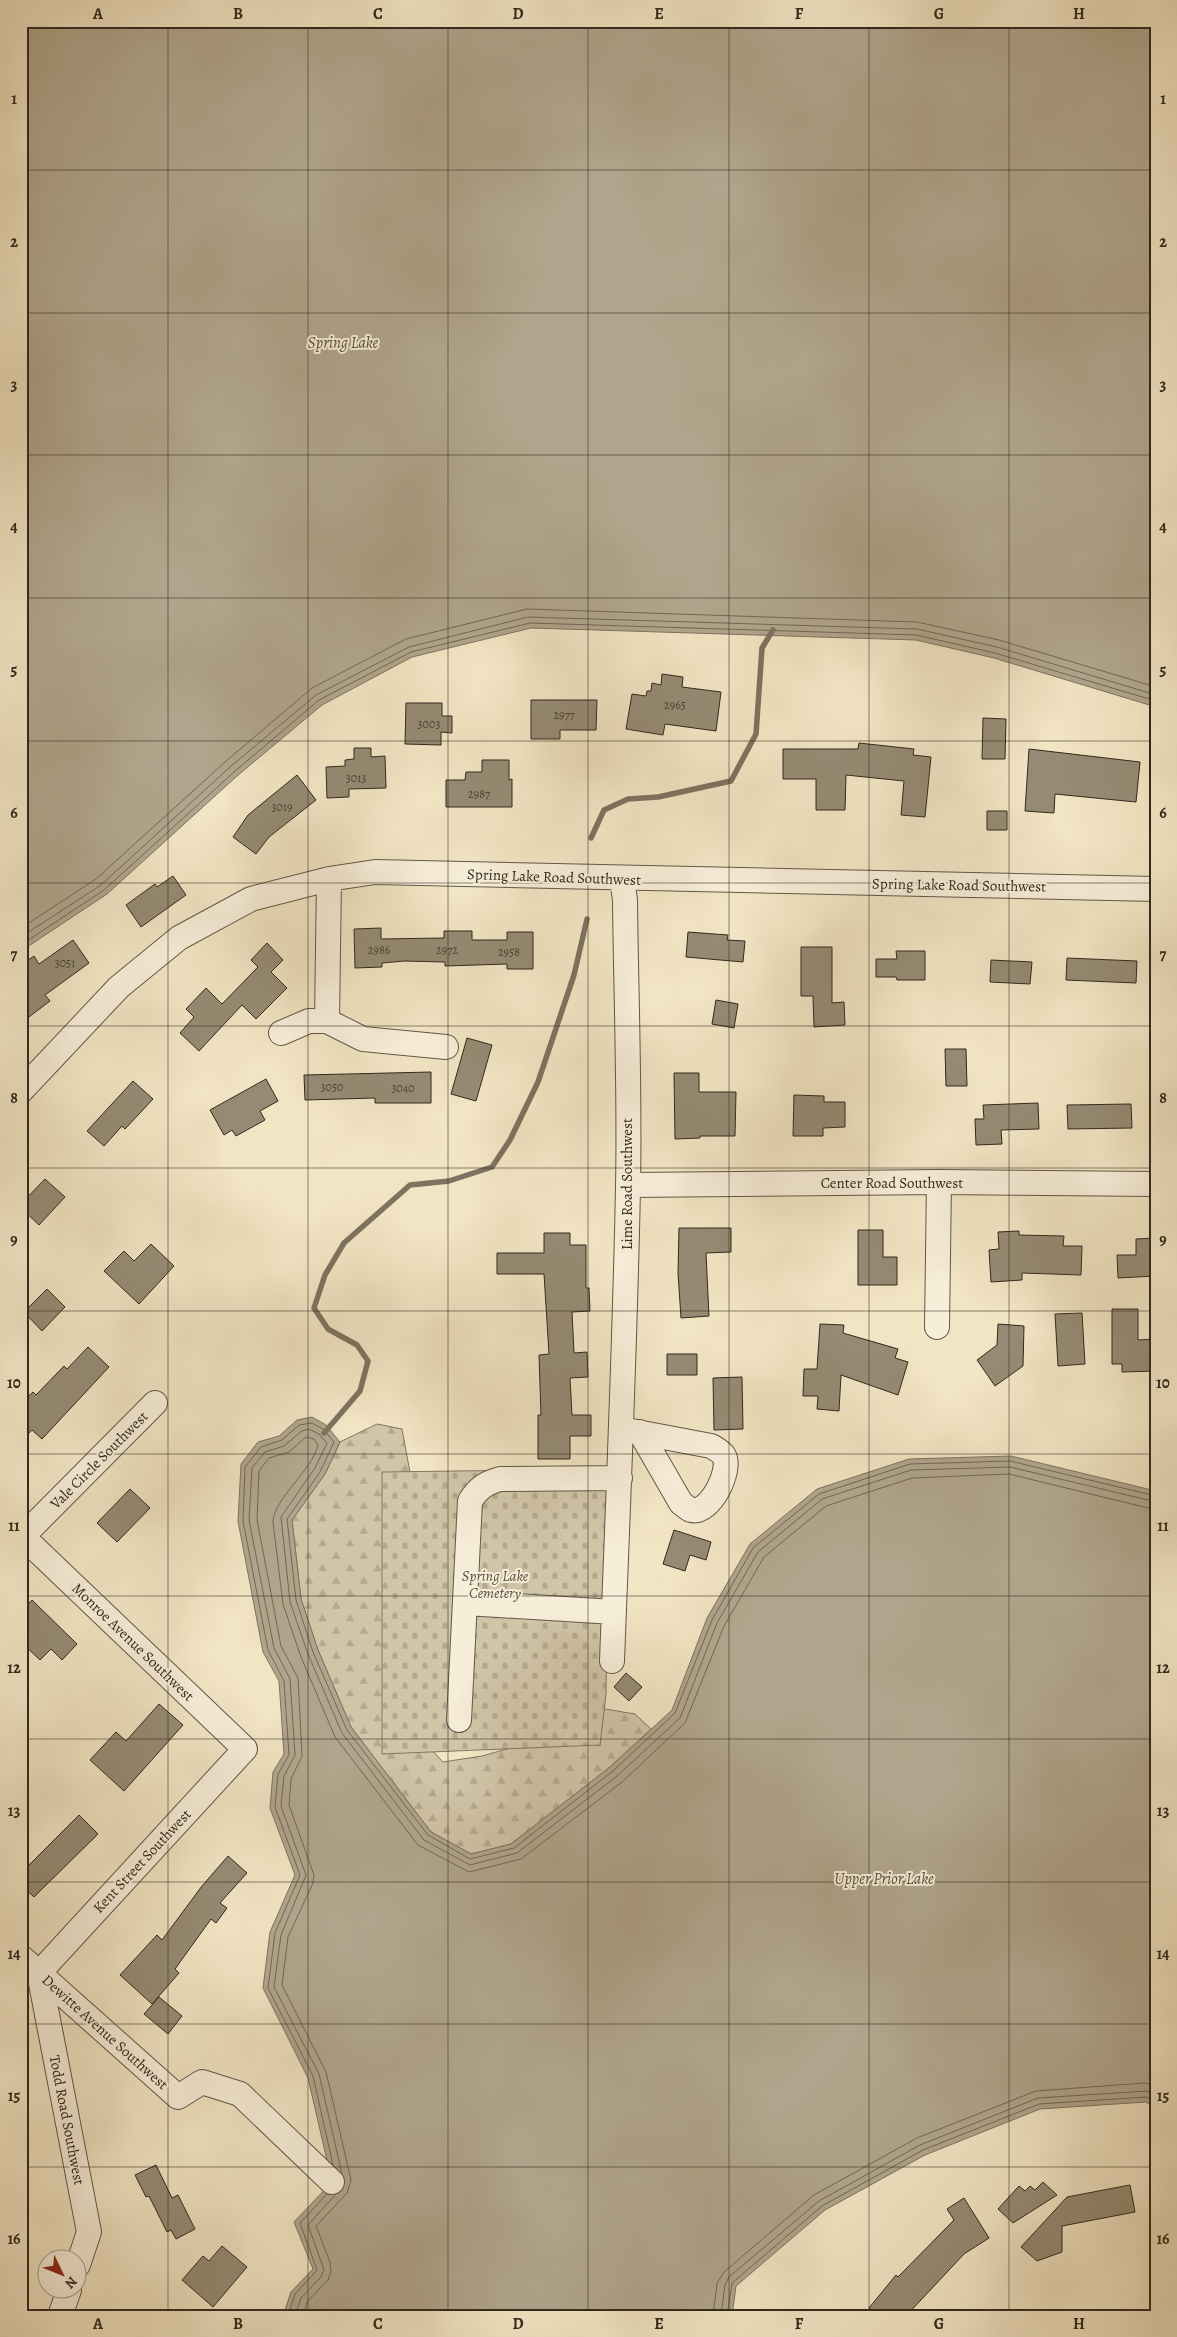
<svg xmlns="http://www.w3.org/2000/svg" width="1177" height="2337" viewBox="0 0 1177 2337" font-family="Alegreya,serif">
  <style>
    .forest { fill: url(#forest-firs); stroke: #807763 }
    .cemetery { fill: url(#cemetery-stones); stroke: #807763 }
    .water { fill: #b0a58c; stroke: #7d7360 }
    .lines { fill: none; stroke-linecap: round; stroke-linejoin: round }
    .shore { stroke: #706755; stroke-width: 1 }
    .stream { stroke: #7d7360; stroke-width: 5.5 }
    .building { fill: #958b74; stroke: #30291e }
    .minor-casing { stroke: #605848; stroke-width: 26 }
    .minor { stroke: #f7eed9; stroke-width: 24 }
    .grid { fill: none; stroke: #30291e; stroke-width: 1; stroke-opacity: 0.55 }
    .labels { text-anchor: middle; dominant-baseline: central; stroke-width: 4; stroke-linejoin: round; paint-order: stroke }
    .number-label { font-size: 12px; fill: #494234 }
    .street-label { font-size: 15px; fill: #30291e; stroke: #f7eed9 }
    .park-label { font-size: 15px; font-style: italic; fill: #585040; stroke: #f7eed9 }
    .water-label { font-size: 16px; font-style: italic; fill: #564e3f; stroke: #f7eed9 }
    .neatline { fill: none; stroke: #30291e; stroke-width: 2 }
    .grid-label { font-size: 16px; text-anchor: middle; font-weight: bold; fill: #30291e }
  </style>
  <defs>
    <pattern id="forest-firs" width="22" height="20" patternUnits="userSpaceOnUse" patternTransform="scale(1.25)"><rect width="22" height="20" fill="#d1c5a8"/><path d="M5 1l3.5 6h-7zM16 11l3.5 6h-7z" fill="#b4a990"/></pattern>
    <pattern id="cemetery-stones" width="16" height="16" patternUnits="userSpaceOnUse" patternTransform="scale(1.25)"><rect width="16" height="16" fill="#d1c5a8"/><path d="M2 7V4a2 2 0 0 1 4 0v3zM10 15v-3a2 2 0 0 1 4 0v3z" fill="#b4a990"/></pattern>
  </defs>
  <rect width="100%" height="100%" fill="#f2e5c4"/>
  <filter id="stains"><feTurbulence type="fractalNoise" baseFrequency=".004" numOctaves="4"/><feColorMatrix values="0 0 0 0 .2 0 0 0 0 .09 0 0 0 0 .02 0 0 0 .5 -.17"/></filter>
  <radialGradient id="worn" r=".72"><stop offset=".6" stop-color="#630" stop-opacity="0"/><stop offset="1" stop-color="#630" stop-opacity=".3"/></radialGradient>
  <path class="forest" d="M377 1424 402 1429 414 1494 417 1734 443 1762 482 1756 574 1730 605 1709 635 1714 651 1729 610 1767 511 1844 471 1854 431 1832 351 1727 318 1650 301 1599 292 1520 325 1474 340 1442Z"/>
  <path class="cemetery" d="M609 1469 606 1694 600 1745 382 1754V1472Z"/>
  <path class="water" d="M21 21H1156V707L994 658 916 640 531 628 412 657 322 705 237 776 107 894 21 951Z
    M312 1417 326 1425 340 1442 325 1474 292 1520 301 1599 318 1650 351 1727 431 1832 471 1854 511 1844 610 1767 672 1710 707 1618 750 1544 817 1489 909 1459 1011 1456 1156 1491V2108L1146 2102 1040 2109 925 2155 825 2210 736 2286 732 2316H283L291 2292 313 2269 294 2222 332 2182 308 2078 263 1988 270 1932 295 1875 270 1808 273 1772 284 1754 279 1681 263 1652 238 1521 241 1464 258 1442 279 1436 297 1420Z"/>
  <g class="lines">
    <path class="shore" d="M21 928 96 879 225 762 312 688 406 639 527 609 917 622 999 640 1156 687
      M21 937 101 885 230 767 316 695 409 647 528 617 917 629 997 647 1156 695
      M21 945 104 890 234 772 319 700 411 652 530 623 916 635 995 653 1156 701
      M333 2165 313 2076 268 1988 275 1933 300 1875 275 1807 278 1774 289 1755 284 1681 268 1650 243 1521 245 1467 261 1447 282 1440 299 1425 312 1423 323 1429 334 1442 320 1472 287 1519 296 1600 313 1652 347 1730 428 1835 470 1859 514 1848 613 1771 675 1713 712 1620 753 1548 819 1494 910 1464 1010 1461 1156 1496
      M342 2174 319 2074 274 1987 281 1935 306 1875 281 1806 284 1776 295 1755 290 1679 274 1648 249 1520 252 1468 265 1452 284 1446 302 1431 309 1429 319 1434 327 1443 315 1468 281 1517 290 1602 308 1654 342 1733 424 1840 470 1865 517 1853 617 1776 680 1718 717 1623 758 1552 822 1499 911 1470 1010 1467 1156 1502
      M288 2316 295 2294 317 2270 300 2223 327 2194
      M295 2316 301 2298 321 2277 324 2270 308 2225 335 2195
      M303 2316 307 2302 328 2280 331 2272 330 2262 316 2226 347 2193 351 2180 326 2072 282 1985 288 1937 313 1883 314 1875 289 1805 291 1779 302 1756 298 1678 281 1646 257 1520 259 1471 269 1458 289 1452 306 1437 314 1439 318 1445C312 1471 274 1498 273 1522L283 1604 301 1657 335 1737 418 1845 469 1872 521 1859 622 1782 685 1723 724 1626 764 1557 826 1506 912 1478 1009 1474 1156 1510
      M713 2316 717 2283 724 2272 814 2195 917 2138 1036 2091 1144 2083 1156 2086
      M721 2316 725 2285 729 2277 819 2201 920 2145 1038 2098 1146 2091 1156 2095
      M727 2316 732 2283 822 2206 923 2150 1039 2104 1146 2097 1156 2102"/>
    <path class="stream" d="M591 838 604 810 628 799 658 797 731 781 756 734 762 648 773 630
      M324 1433 360 1391 368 1361 357 1345 328 1329 314 1308 325 1275 344 1243 410 1185 449 1181 492 1167 510 1140 538 1082 574 975 587 919"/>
  </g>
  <path class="building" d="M662 674 683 677 682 687 721 692 716 731 665 724 663 735 626 729 632 694 646 696 647 691H651L652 683 661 685Z
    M531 700H597L596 730H560V739H531Z
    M406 703H442V716H452V733L441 732V745L405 744Z
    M983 718 1006 719 1005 759H982Z
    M859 743 914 749 913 755 931 757 925 817 901 815 904 781 846 775 845 810H816V779H783V749H858Z
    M354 748H371V757L385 756 386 788 349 789V797L327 798 326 767 345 766V760L354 759Z
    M1029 749 1140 762 1136 802 1055 794 1054 813 1025 811Z
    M482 760H509V780L512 779V807H446V780H465L466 772H482Z
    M297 775 316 800 269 837 256 854 233 837 248 815Z
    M987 811H1007V830H987Z
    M173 876 186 895 141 927 126 905 155 884 157 887Z
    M381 928V939L444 938V931H472V940H507V932H533V969H507V964L445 966V962L404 961 382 963V967L355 968 354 929Z
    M688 932 728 935 727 940 745 941 743 962 686 957Z
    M73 940 89 963 45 995 50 1001 21 1023V990L28 985 21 974V965L34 956 39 964Z
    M267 943 283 960 271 972 287 988 256 1019 242 1005 199 1051 180 1033 194 1017 186 1009 206 988 222 1004 258 967 251 960Z
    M801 947H832V1003L844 1002 845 1025 814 1027 813 996H801Z
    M896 951H925V980H897L896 977H876V959H897Z
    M1067 958 1137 961 1136 983 1066 980Z
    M991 960 1032 962 1030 984 990 982Z
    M716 1000 738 1004 734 1028 712 1024Z
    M467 1038 492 1045 476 1101 451 1094Z
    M945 1049H966L967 1086H946Z
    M431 1072V1103H375V1098L305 1100 304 1075Z
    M674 1073H699V1092H736L735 1136H700V1138L675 1139Z
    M266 1079 278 1101 260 1111 265 1120 236 1136 232 1130 224 1135 210 1110Z
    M133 1081 153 1099 125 1129 122 1126 104 1146 87 1131Z
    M794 1095 824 1096V1102H845V1127L823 1128V1136H793Z
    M1038 1103 1039 1129 1001 1130 1002 1144 976 1145 975 1119H984L983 1105Z
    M1131 1104 1132 1128 1068 1129 1067 1105Z
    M45 1179 65 1197 39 1225 21 1208V1204Z
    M679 1228H731V1252L706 1253 709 1316 681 1318 678 1273Z
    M858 1230H883V1257H897V1285H858Z
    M1019 1231V1235L1064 1236 1063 1246H1082L1081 1275 1022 1273V1280L991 1282 989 1250 999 1249 998 1232Z
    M544 1233H570V1245H586V1288H589L590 1311 572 1312 574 1353 587 1352 588 1377 570 1378 572 1415H591V1436H570V1459H538V1415H541L539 1355 549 1354 544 1274H497V1253H544Z
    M1156 1238V1276L1118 1278 1117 1255H1136V1239Z
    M151 1244 174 1266 139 1304 104 1271 124 1251 134 1261Z
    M47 1289 65 1307 42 1331 24 1312Z
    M1112 1309H1138V1340L1156 1339V1371L1122 1372V1364H1112Z
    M1082 1313 1085 1364 1058 1366 1055 1314Z
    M820 1324 844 1325 843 1333 898 1349 895 1358 908 1362 898 1395 841 1375 839 1411 817 1409 818 1396H803L804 1369H817Z
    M998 1324 1024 1326 1023 1366 995 1386 977 1360 997 1345Z
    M88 1347 109 1367 42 1439 32 1430 21 1441V1403L33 1392 36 1395 64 1366 67 1369Z
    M667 1354H697V1375H667Z
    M742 1377 743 1429 714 1430 713 1378Z
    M130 1489 150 1508 117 1542 97 1523Z
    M674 1530 711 1542 706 1560 690 1555 685 1571 663 1564Z
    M32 1600 77 1644 62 1660 51 1649 40 1660 21 1642V1612Z
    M626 1673 642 1687 629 1701 614 1687Z
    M159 1704 183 1725 124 1791 90 1760 116 1732 126 1741Z
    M79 1815 98 1834 34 1897 21 1885V1873Z
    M228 1856 247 1873 220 1903 227 1908 216 1923 211 1919 175 1969 179 1973 152 2004 120 1975 157 1935 162 1940 202 1886Z
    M159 1997 182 2016 168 2034 144 2014Z
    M156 2165 172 2198 178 2195 195 2229 176 2239 171 2230 167 2232 149 2196 146 2197 135 2175Z
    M1043 2182 1057 2195 1013 2223 998 2209 1019 2186 1025 2191 1030 2186 1035 2190Z
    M1130 2185 1135 2212 1062 2226V2252L1037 2261 1021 2247 1067 2197Z
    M964 2198 989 2238 964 2254 906 2316H879L869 2308 896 2275 898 2277 954 2220 947 2209Z
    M222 2246 247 2267 213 2307 182 2280 203 2256 209 2261Z"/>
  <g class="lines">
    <g class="minor-casing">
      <path id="minor" d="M327 1021 329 879
        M281 1033 309 1021H327L363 1039 446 1047
        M21 1091 119 987 179 938 251 899 329 879 375 872 1156 889
        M628 1185 939 1182 1156 1184
        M937 1327 939 1182
        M621 1429 711 1446C716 1449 721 1451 724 1456 732 1470 710 1515 691 1510 688 1509 684 1505 681 1503L640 1432
        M21 1535 245 1749 39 1973 89 2232 78 2265
        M21 1538 155 1403
        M465 1603 614 1612
        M612 1661C618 1503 625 1345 628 1187 630 1092 626 996 625 900L622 879
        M459 1720 470 1501C478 1488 486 1483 500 1479L620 1478
        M21 1957 178 2097 202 2082 240 2094 332 2182
        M60 2316 69 2290"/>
    </g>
    <use href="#minor" class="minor"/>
  </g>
  <path class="grid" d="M168 21V2316M308 21V2316M448 21V2316M588 21V2316M729 21V2316M869 21V2316M1009 21V2316M21 170H1156M21 313H1156M21 455H1156M21 598H1156M21 741H1156M21 883H1156M21 1026H1156M21 1168H1156M21 1311H1156M21 1454H1156M21 1596H1156M21 1739H1156M21 1882H1156M21 2024H1156M21 2167H1156"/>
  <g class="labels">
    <g class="number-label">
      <text x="675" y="705">2965</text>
      <text x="564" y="715">2977</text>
      <text x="429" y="724">3003</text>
      <text x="356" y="778">3013</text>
      <text x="479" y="794">2987</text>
      <text x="282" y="807">3019</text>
      <text x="379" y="950">2986</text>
      <text x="447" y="950">2972</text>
      <text x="509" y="952">2958</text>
      <text x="65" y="963">3051</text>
      <text x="332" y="1087">3050</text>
      <text x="403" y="1088">3040</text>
    </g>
    <g class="street-label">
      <text transform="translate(554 877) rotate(2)">Spring Lake Road Southwest</text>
      <text transform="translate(959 885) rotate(1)">Spring Lake Road Southwest</text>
      <text x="892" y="1183">Center Road Southwest</text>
      <text transform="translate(627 1184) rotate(-90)">Lime Road Southwest</text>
      <text transform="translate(99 1460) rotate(-45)">Vale Circle Southwest</text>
      <text transform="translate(133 1642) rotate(44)">Monroe Avenue Southwest</text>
      <text transform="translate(142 1861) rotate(-47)">Kent Street Southwest</text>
      <text transform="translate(105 2032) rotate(42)">Dewitte Avenue Southwest</text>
      <text transform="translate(67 2120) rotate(79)">Todd Road Southwest</text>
    </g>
    <g class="park-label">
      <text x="495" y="1576">Spring Lake<tspan x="495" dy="17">Cemetery</tspan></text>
    </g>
    <g class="water-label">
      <text x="343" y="343">Spring Lake</text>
      <text x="884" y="1879">Upper Prior Lake</text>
    </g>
  </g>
  <rect width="1177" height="2337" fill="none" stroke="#f2e5c4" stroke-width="55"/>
  <g transform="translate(62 2274) rotate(133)"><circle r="24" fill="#f7eed9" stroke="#a79f8e"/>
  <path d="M0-4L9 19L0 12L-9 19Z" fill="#8f2418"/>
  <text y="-8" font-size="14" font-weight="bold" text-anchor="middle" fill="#30291e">N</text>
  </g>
  <rect x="28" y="28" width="1122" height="2282" class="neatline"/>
  <g class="grid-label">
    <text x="98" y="19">A</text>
    <text x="238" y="19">B</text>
    <text x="378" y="19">C</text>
    <text x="518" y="19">D</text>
    <text x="659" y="19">E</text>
    <text x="799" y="19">F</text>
    <text x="939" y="19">G</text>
    <text x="1079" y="19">H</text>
    <text x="14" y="104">1</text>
    <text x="1163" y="104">1</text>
    <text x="14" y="247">2</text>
    <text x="1163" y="247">2</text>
    <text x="14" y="390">3</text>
    <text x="1163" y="390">3</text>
    <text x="14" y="532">4</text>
    <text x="1163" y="532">4</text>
    <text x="14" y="675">5</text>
    <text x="1163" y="675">5</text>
    <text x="14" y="818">6</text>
    <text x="1163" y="818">6</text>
    <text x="14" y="960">7</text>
    <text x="1163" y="960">7</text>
    <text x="14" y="1103">8</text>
    <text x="1163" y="1103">8</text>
    <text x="14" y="1245">9</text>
    <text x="1163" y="1245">9</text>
    <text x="14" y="1388">10</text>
    <text x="1163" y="1388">10</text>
    <text x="14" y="1531">11</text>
    <text x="1163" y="1531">11</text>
    <text x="14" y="1673">12</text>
    <text x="1163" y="1673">12</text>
    <text x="14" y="1816">13</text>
    <text x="1163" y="1816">13</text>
    <text x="14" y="1959">14</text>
    <text x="1163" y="1959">14</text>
    <text x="14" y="2101">15</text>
    <text x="1163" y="2101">15</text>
    <text x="14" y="2244">16</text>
    <text x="1163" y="2244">16</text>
    <text x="98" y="2329">A</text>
    <text x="238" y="2329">B</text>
    <text x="378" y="2329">C</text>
    <text x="518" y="2329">D</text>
    <text x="659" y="2329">E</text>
    <text x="799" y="2329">F</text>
    <text x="939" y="2329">G</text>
    <text x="1079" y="2329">H</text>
  </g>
  <rect width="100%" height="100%" filter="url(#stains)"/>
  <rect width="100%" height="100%" fill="url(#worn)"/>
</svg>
